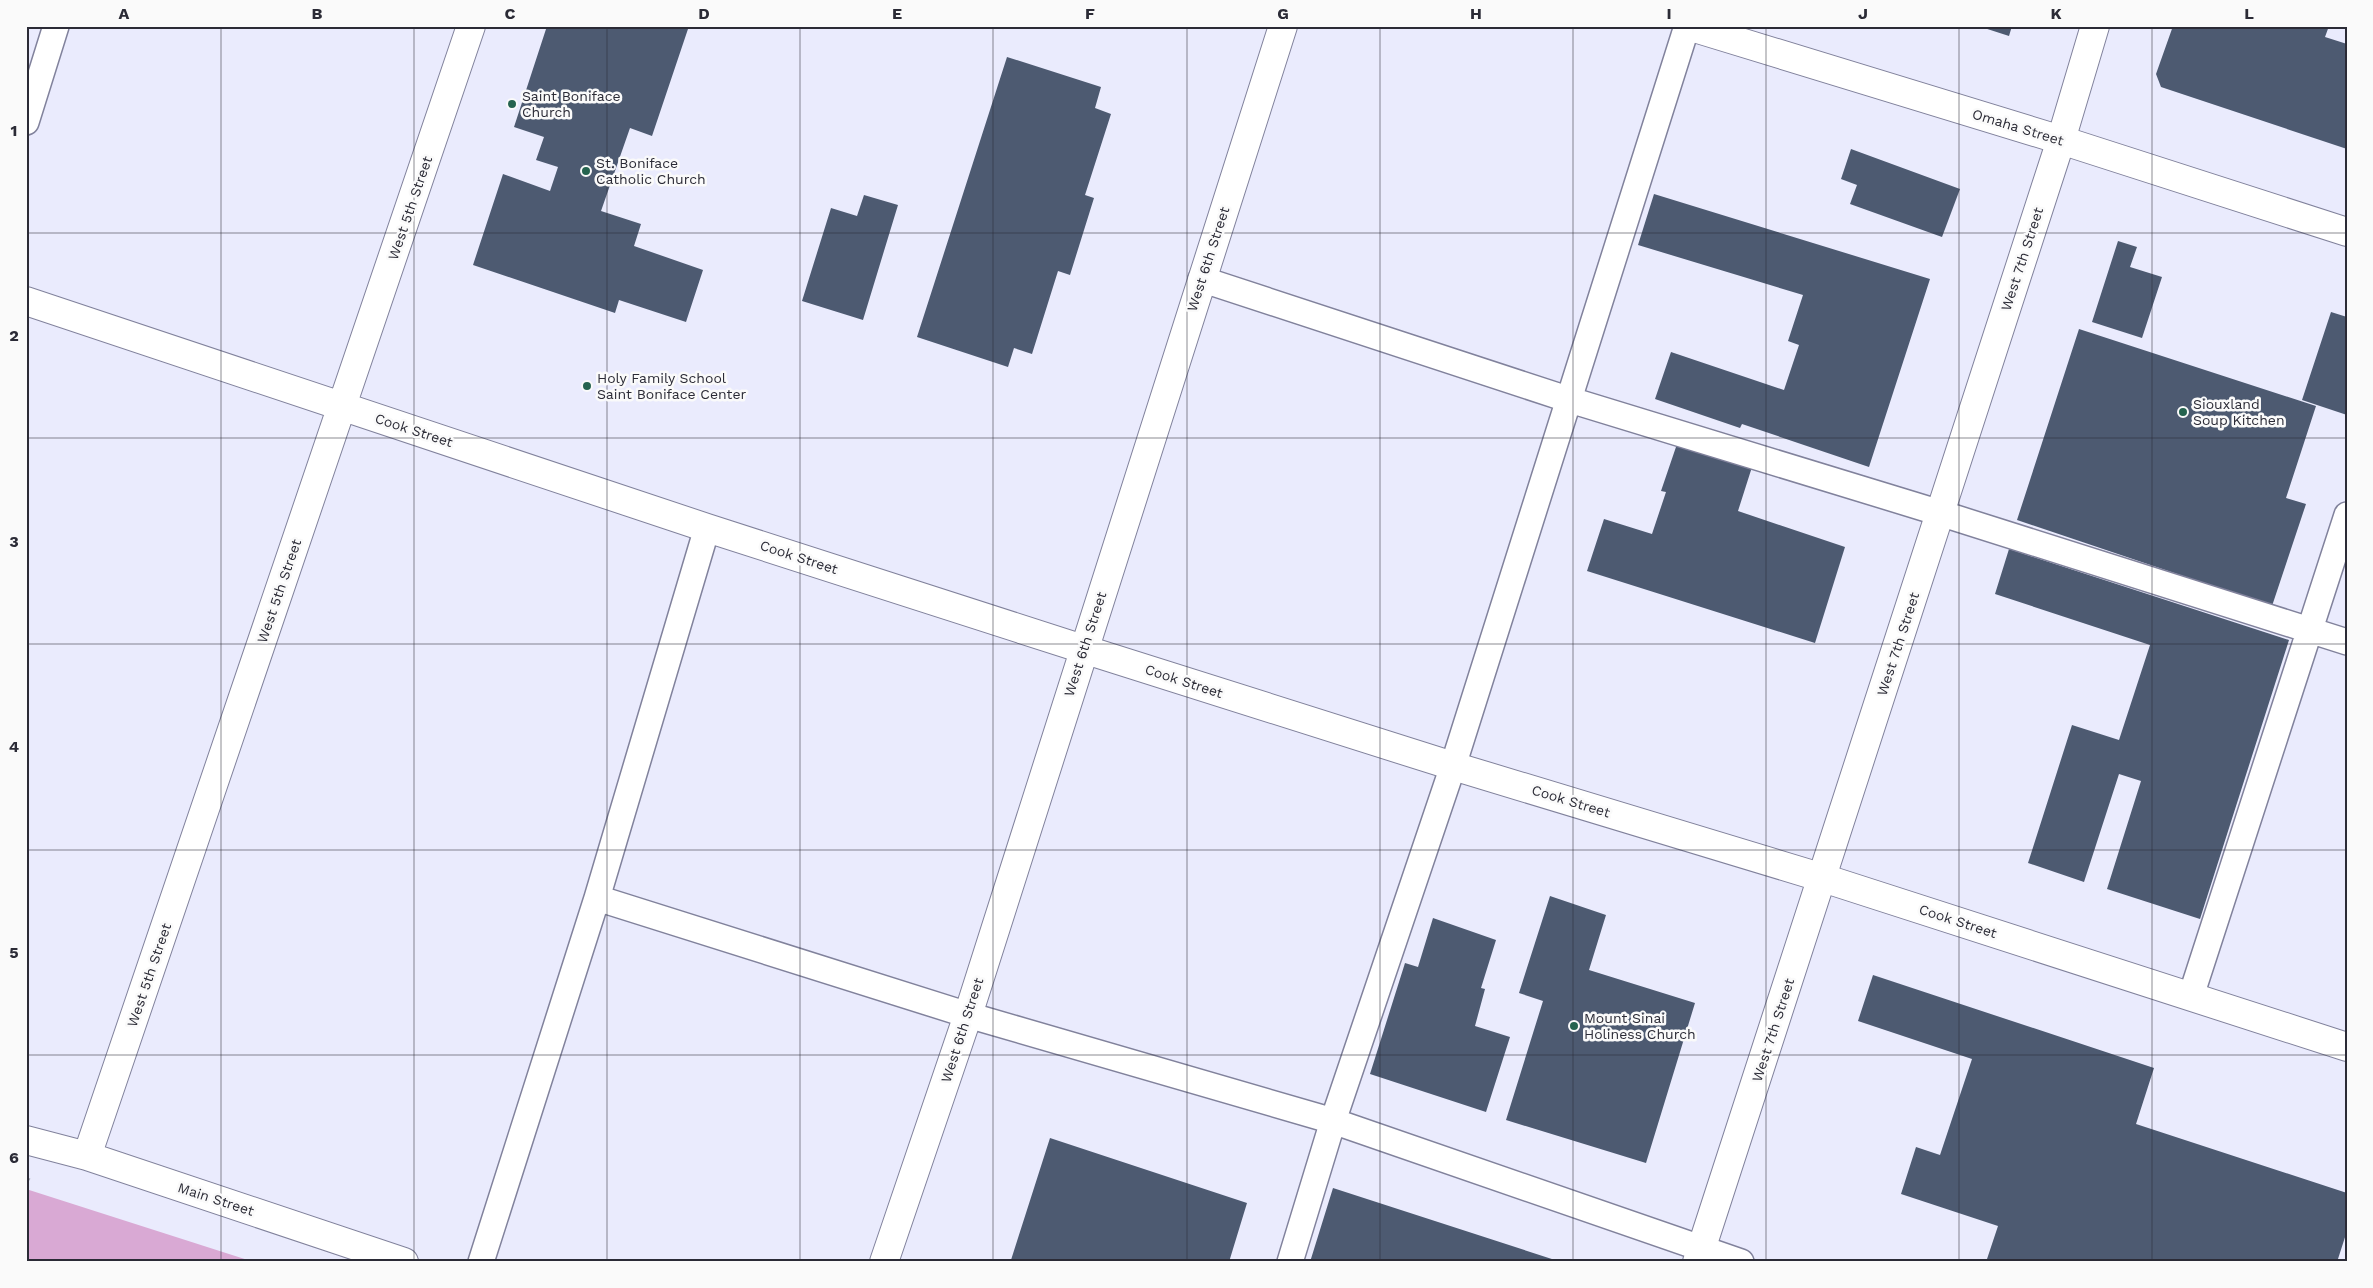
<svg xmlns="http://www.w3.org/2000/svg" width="2373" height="1288" viewBox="0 0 2373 1288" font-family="'Work Sans',sans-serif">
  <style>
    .green { fill: #d9a9d4 }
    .building { fill: #4d5a71 }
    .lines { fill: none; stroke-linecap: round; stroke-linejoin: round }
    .service-casing { stroke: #81829c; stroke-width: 28 }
    .minor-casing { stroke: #81829c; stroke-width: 30 }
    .secondary-casing { stroke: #81829c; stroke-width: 30 }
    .path { stroke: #aeafbf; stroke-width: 3; stroke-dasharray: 4 2.5; stroke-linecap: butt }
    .service { stroke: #fff; stroke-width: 25 }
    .minor { stroke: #fff; stroke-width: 28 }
    .secondary { stroke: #fff; stroke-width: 28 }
    .grid { fill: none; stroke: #2b2b36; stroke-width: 1; stroke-opacity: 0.55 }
    .poi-dot { fill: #25634f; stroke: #fafafa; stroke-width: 2 }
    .labels { text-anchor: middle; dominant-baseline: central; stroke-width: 5; stroke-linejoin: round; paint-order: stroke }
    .poi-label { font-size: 14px; fill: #2b2b36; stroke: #fafafa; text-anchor: start }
    .street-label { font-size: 14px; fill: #2b2b36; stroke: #fafafa }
    .neatline { fill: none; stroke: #2b2b36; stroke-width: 2 }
    .grid-label { font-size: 16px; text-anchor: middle; font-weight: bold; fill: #2b2b36 }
  </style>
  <rect width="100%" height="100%" fill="#eaebfd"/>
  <path class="green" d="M26 1189 254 1262H26Z"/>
  <path class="building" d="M547 26H689L652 136 630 128 601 211 641 224 634 246 703 270 686 322 619 300 615 313 473 265 503 174 550 191 558 167 536 160 544 137 514 127Z
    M1978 26H2012L2009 36Z
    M2173 26H2329L2325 37 2347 44V149L2161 87 2156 74Z
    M1007 57 1101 87 1095 108 1111 114 1085 195 1094 198 1070 275 1058 271 1032 354 1014 348 1008 367 917 337Z
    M1851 149 1960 189 1942 237 1850 204 1857 185 1841 179Z
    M1654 194 1930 279 1869 467 1742 424 1740 428 1655 399 1671 352 1784 390 1799 345 1788 341 1803 295 1638 245Z
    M864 195 898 205 863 320 802 301 831 208 857 216Z
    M2118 241 2137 247 2130 267 2162 277 2142 338 2092 322Z
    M2331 312 2347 317V415L2302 400Z
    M2079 329 2316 406 2286 498 2306 504 2272 606 2017 520Z
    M1677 444 1752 467 1738 511 1845 547 1815 643 1587 571 1604 519 1652 534 1666 492 1661 491Z
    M2009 549 2289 640 2200 919 2107 889 2141 781 2119 774 2084 882 2028 863 2072 725 2119 740 2150 645 1995 594Z
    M1550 896 1606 915 1589 970 1695 1003 1646 1163 1506 1120 1543 1001 1519 993Z
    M1433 918 1496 940 1481 988 1485 989 1475 1026 1510 1037 1486 1112 1370 1074 1405 963 1418 967Z
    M1873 975 2154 1068 2136 1124 2347 1193V1231L2337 1262H1986L1998 1226 1901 1194 1916 1147 1940 1155 1972 1059 1858 1021Z
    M1050 1138 1247 1203 1229 1262 1011 1260Z
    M1333 1188 1558 1261V1262H1310Z"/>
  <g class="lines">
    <g class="service-casing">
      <path id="service" d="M26 122 56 26
        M1201 279 1567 399 1940 513 2347 642
        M597 898 968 1015 1333 1121 1741 1262
        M2191 996 2347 515
        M481 1262 597 898 707 528
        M1290 1262 1333 1121 1453 766 1687 26"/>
    </g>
    <g class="minor-casing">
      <path id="minor" d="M1688 26 2061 140 2347 232
        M26 301 707 528 1083 649 1453 766 1823 878 2347 1047
        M26 1140 87 1156 404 1262
        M87 1156 471 26
        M884 1262 968 1015 1283 26"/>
    </g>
    <g class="secondary-casing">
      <path id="secondary" d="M1697 1262 2061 140 2095 26"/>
    </g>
    <path class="path" d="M26 1186 29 1178"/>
    <use href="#service" class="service"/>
    <use href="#minor" class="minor"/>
    <use href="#secondary" class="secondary"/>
  </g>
  <path class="grid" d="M221 26V1262M414 26V1262M607 26V1262M800 26V1262M993 26V1262M1187 26V1262M1380 26V1262M1573 26V1262M1766 26V1262M1959 26V1262M2152 26V1262M26 233H2347M26 438H2347M26 644H2347M26 850H2347M26 1055H2347"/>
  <g class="poi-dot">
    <circle cx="512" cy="104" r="5"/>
    <circle cx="586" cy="171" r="5"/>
    <circle cx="587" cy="386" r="5"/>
    <circle cx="2183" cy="412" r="5"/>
    <circle cx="1574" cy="1026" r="5"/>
  </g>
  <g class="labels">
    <g class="poi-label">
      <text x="522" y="96">Saint Boniface<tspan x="522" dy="16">Church</tspan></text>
      <text x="596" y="163">St. Boniface<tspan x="596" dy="16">Catholic Church</tspan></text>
      <text x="597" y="378">Holy Family School<tspan x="597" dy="16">Saint Boniface Center</tspan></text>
      <text x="2193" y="404">Siouxland<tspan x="2193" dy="16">Soup Kitchen</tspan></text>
      <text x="1584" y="1018">Mount Sinai<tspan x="1584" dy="16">Holiness Church</tspan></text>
    </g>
    <g class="street-label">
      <text transform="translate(2018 127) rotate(17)">Omaha Street</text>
      <text transform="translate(410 208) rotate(-71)">West 5th Street</text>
      <text transform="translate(1208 259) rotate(-72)">West 6th Street</text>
      <text transform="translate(2022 259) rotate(-72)">West 7th Street</text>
      <text transform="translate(414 430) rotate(18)">Cook Street</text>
      <text transform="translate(799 557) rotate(18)">Cook Street</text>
      <text transform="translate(279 591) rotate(-71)">West 5th Street</text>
      <text transform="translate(1085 644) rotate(-72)">West 6th Street</text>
      <text transform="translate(1898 644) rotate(-72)">West 7th Street</text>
      <text transform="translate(1184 681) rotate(18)">Cook Street</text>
      <text transform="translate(1571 801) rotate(17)">Cook Street</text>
      <text transform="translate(1958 921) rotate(18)">Cook Street</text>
      <text transform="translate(149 975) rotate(-71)">West 5th Street</text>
      <text transform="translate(962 1030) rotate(-72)">West 6th Street</text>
      <text transform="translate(1773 1030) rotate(-72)">West 7th Street</text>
      <text transform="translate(216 1199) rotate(18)">Main Street</text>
    </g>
  </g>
  <rect width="2373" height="1288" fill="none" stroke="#fafafa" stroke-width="55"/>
  <rect x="28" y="28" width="2318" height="1232" class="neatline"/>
  <g class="grid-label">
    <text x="124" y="19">A</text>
    <text x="317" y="19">B</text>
    <text x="510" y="19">C</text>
    <text x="704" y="19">D</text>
    <text x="897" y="19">E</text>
    <text x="1090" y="19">F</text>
    <text x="1283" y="19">G</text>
    <text x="1476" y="19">H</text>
    <text x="1669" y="19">I</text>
    <text x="1863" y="19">J</text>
    <text x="2056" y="19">K</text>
    <text x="2249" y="19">L</text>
    <text x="14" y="136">1</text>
    <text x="14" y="341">2</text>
    <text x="14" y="547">3</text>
    <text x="14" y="752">4</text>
    <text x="14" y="958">5</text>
    <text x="14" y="1163">6</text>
  </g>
</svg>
